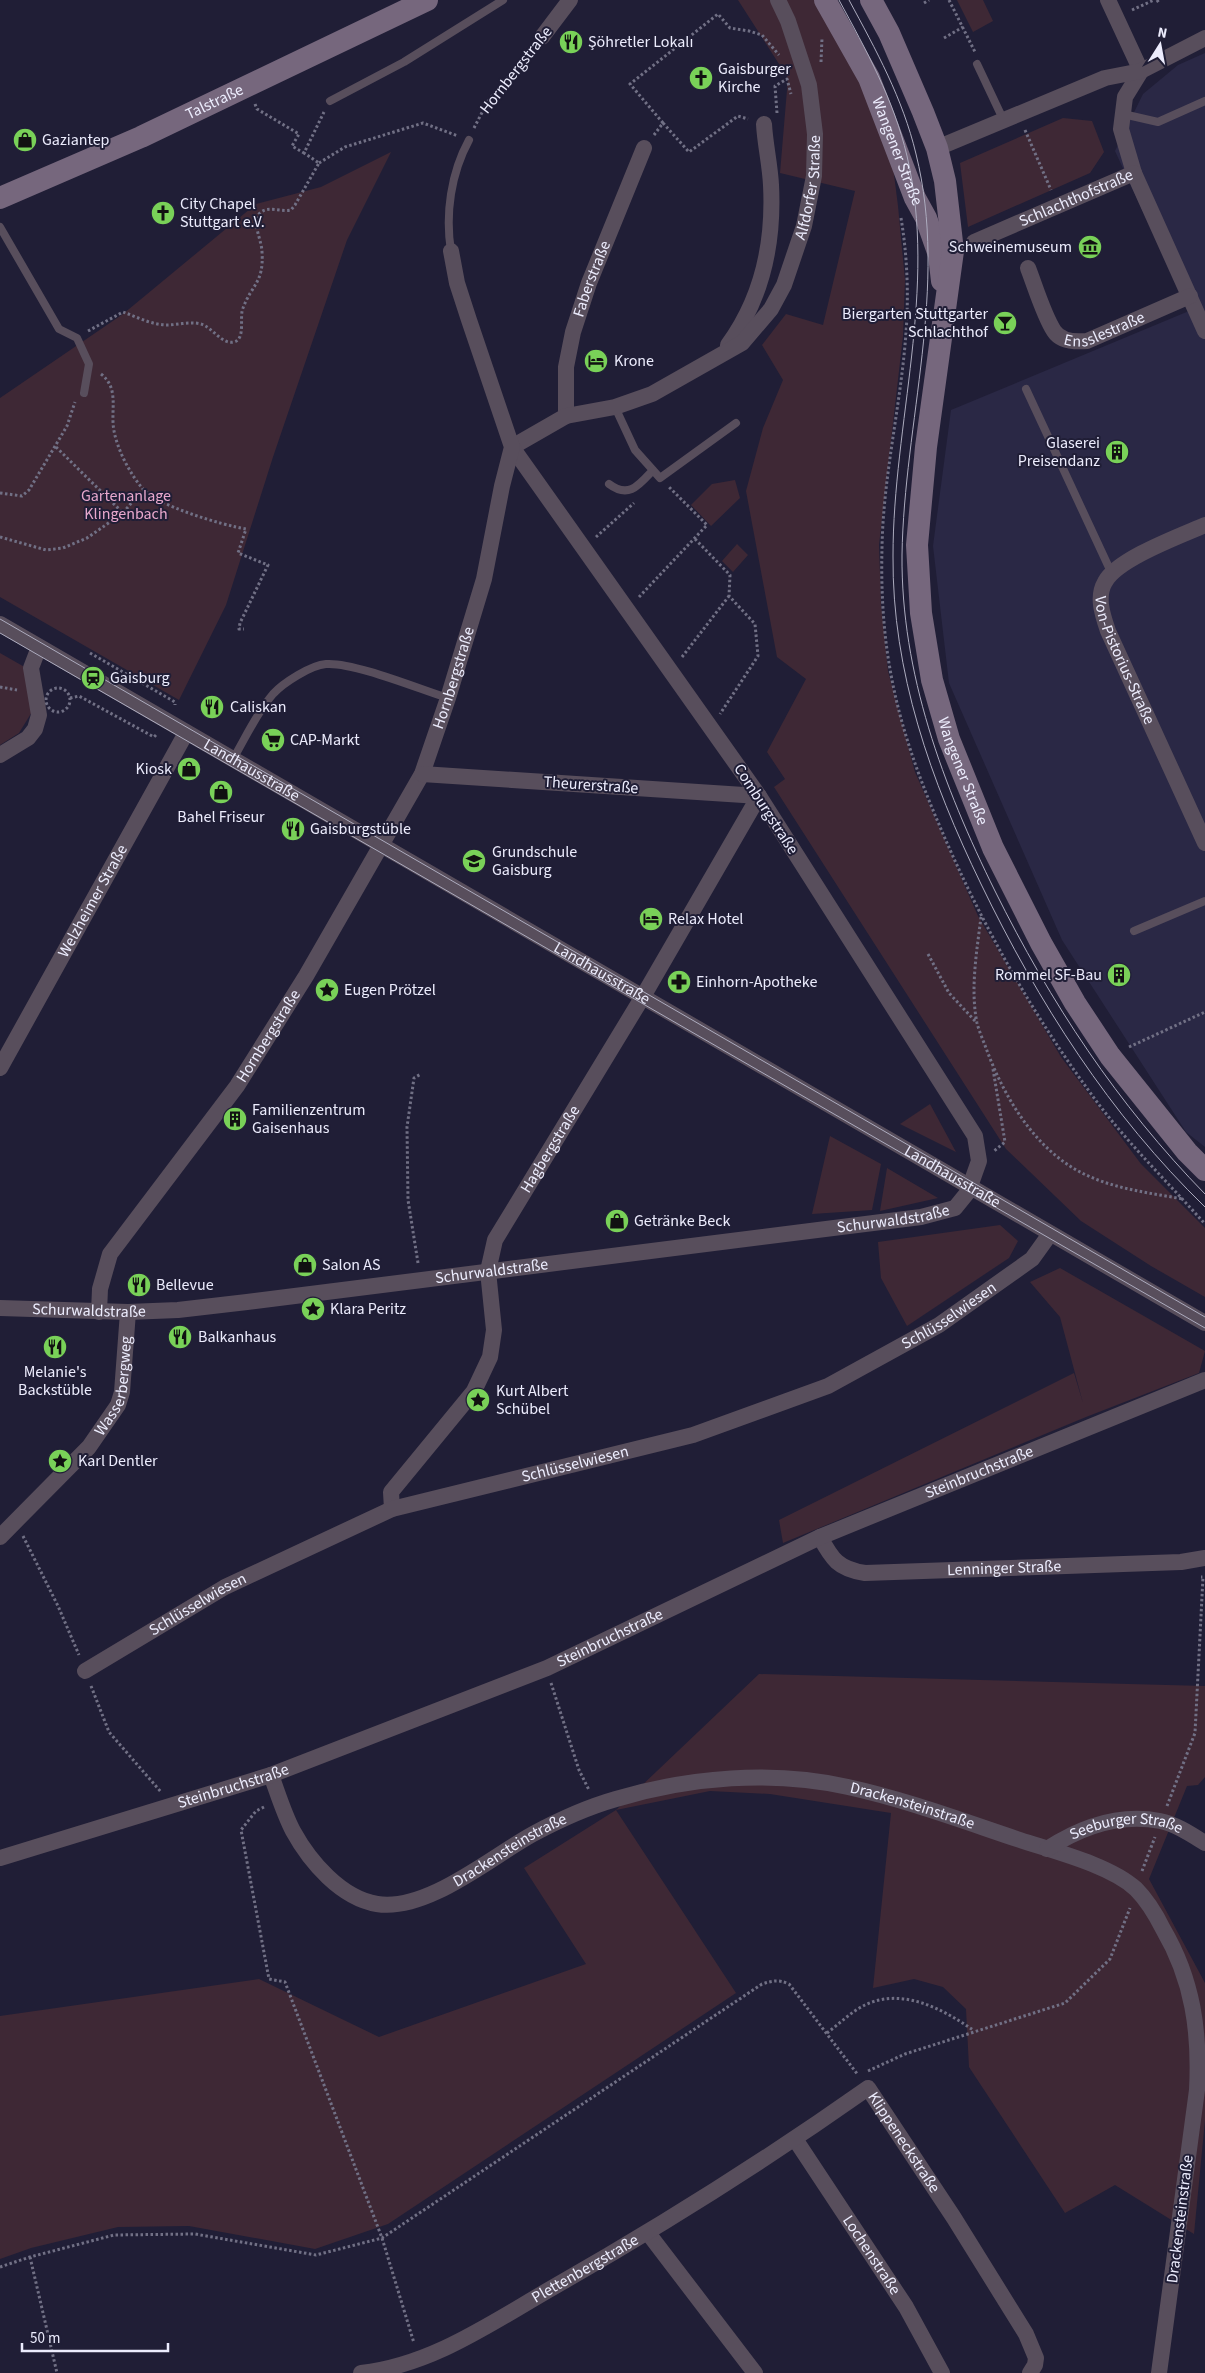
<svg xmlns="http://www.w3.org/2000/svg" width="1205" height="2373" viewBox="0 0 1205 2373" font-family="'Source Sans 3',sans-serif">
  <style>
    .built { fill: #2a2845 }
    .green { fill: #3e2835 }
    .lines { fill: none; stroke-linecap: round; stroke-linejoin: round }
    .path { stroke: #717085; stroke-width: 3; stroke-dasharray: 2.5 2.5; stroke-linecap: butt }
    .lane { stroke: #584e5c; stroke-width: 8 }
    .street { stroke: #584e5c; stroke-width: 16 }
    .secondary { stroke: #76677d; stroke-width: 22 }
    .tram { stroke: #adacbf; stroke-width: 1 }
    .labels { text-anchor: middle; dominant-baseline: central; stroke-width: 4; stroke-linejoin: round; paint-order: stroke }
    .poi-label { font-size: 16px; fill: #ececfd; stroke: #201e36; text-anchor: start }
    .street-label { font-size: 16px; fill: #ececfd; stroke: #201e36 }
    .park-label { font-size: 16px; fill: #e8a8cd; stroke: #201e36 }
  </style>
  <rect width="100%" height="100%" fill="#201e36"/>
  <path class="built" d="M1205 53V1147L1186 1132 1062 940 949 683 933 546 951 410 1189 311 1115 151 1143 94 1178 65Z"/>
  <path class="green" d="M738 0H820L890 143 898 206 905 280 903 336 879 545 881 604 888 671 915 772 978 916 1061 1057 1141 1164 1205 1228V1297L1151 1266 1081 1221 1006 1149 774 787 785 779 767 752 806 679 777 657 746 491 763 428 783 380 762 345 786 314 823 325 855 191 780 173 788 78Z
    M957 0H983L993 21 973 32Z
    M1063 118 1092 121 1104 152 1090 173 968 227 960 163Z
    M391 152 347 240 273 457 226 605 179 700 0 597V398L123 314 256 204 321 187Z
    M735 480 740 498 711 526 691 505 712 484Z
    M737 544 748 555 733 572 722 561Z
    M0 653 35 673 43 694 19 733 0 745Z
    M930 1104 956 1152 900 1124Z
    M830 1136 881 1164 872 1210 812 1214Z
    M887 1168 938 1198 880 1211Z
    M1000 1225 1018 1241 1009 1258 907 1326 881 1278 878 1242Z
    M1060 1268 1205 1351 1199 1373 1086 1417 783 1543 779 1520 1074 1373 1083 1403 1060 1317 1030 1282Z
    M759 1674 1205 1686V1777L1198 1785 1187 1786 1149 1879 1205 1983V2120L1194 2234 1115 2185 1065 2213 969 2067 966 2009 943 1987 914 1979 873 1988 891 1813 770 1794 710 1791 616 1810 736 1993 388 2224 315 2249 189 2226 118 2227 31 2248 0 2259V2016L259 1979 379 2037 586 1964 524 1868 616 1810Z"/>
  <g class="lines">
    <path class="path" d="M949 0 975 52
      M1157 0 1159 3
      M924 3 929 0
      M1132 10 1154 0
      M944 38 963 27
      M821 62 822 38
      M255 104 257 109 299 134 292 146 304 153
      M777 113 775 86 787 79 791 94
      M663 123 630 84 718 14 730 28 749 31 762 35 779 55
      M474 128 488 101 532 49
      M1025 130 1051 190
      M654 135 663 123 689 152 738 116 748 119
      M319 163 345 147 423 123 458 136
      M901 218C908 260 909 303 905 345 899 413 883 480 882 548 881 588 883 630 890 669 899 722 917 773 938 822 978 917 1028 1007 1089 1091 1123 1139 1166 1180 1205 1224
      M88 331 123 312C137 317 152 325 167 325 178 325 190 321 201 324 212 327 222 345 234 342 246 339 239 317 243 308 252 284 264 283 262 252 262 240 250 220 261 212 269 206 281 212 291 210L295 205 319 163 304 153 324 112
      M101 374C120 389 110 410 114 431 118 451 130 474 143 489 158 506 222 525 246 529L238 553 268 565 240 623 239 629H244
      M56 447 123 513
      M0 493 22 496 29 490 67 426 75 402
      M0 537 46 550 63 548 87 538 123 513 143 489
      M596 537 634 503
      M695 539 730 575 729 596 755 624 758 656 720 714
      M639 597 707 525 669 487
      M90 653 175 702V705
      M682 657 729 596
      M0 687 17 690
      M46 700a12 12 0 1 1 24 0a12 12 0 1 1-24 0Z
      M70 698 79 696 154 737 156 735
      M981 917C977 950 970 989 977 1023 979 1031 983 1040 986 1048 1004 1097 1035 1150 1084 1174 1115 1189 1150 1193 1183 1199
      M928 954 949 993 976 1022
      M1129 1047 1205 1012
      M993 1069 1005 1142 994 1151
      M418 1263 408 1200 407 1127 414 1078 421 1074
      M23 1536 58 1606 79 1655
      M551 1683 579 1770 589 1790
      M91 1686 109 1732 161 1792
      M1167 1806 1195 1733 1203 1577H1201
      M264 1807 256 1811 241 1830 269 1979 285 1982 382 2238 414 2343
      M1142 1871 1155 1837
      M827 2033C839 2024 852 2011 865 2005 902 1987 943 2009 973 2030
      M868 2071 905 2054 1065 2003 1110 1959 1130 1908
      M30 2257 57 2373
      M0 2267 30 2257 114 2235 195 2234 316 2255 382 2238 762 1984C772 1981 778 1979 789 1984L858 2075"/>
    <path class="lane" d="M977 64 1003 119
      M330 101 404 62 503 0
      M1123 114 1158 122 1205 101
      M0 227 59 329 77 338 89 364 84 393
      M451 251C445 214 451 173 469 140
      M1026 389 1112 574
      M615 407 635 450 660 478 736 423
      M609 484C629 499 639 485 653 470
      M233 759C246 737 256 714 273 694 283 683 311 665 326 664 354 662 419 689 448 698
      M1134 931 1205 901"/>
    <g class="street">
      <path d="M1108 0 1141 71"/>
      <path d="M542 37 570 0"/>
      <path d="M1141 71 1125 97 1121 129 1134 173 1205 331"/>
      <path d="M937 148 1105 78 1141 71 1205 38"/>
      <path id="s1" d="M974 242 1134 173"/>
      <path id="s2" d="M1028 268C1035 286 1044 316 1054 331 1061 342 1076 342 1087 341L1190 296"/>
      <path d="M728 345C763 297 774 243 771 185 770 164 765 144 764 124"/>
      <path id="s3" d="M566 416V367L573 332 589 283 644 148"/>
      <path id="s4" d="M512 447 566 416 615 407 652 394 742 343 771 309 784 285 804 226 814 176 815 134 809 85 788 21 778 0"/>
      <path id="s5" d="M1205 525C1180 536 1117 559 1105 582 1096 597 1103 616 1108 631L1205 843"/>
      <path id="s6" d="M0 624 1205 1323"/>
      <path d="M0 755 28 738 35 729 39 715 31 668 39 647"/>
      <path id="s7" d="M0 1068 186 733"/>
      <path id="s8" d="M0 1308 128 1312 178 1310 247 1302 921 1217 955 1208 968 1192 979 1161 975 1136 759 796 512 447"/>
      <path id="s9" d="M99 1312 100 1289 110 1254 237 1086 306 976 422 774 448 698 484 579 502 486 512 447 469 320 457 283 451 251"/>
      <path id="s10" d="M392 1509 391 1492 474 1391 490 1357 494 1330 488 1271 495 1240 645 993 759 796 422 774"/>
      <path id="s11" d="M0 1537 89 1447 118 1405 122 1392 128 1312"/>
      <path id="s12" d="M820 1537C832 1559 838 1569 865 1573L1181 1562 1205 1558"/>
      <path id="s13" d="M85 1671 225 1587 392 1509 693 1435 828 1386 939 1325 1032 1259 1050 1234"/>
      <path id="s14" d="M271 1775C278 1794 284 1814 293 1831 310 1862 341 1898 377 1904 427 1912 491 1857 533 1834 559 1820 588 1807 616 1799 690 1777 772 1770 848 1787 907 1800 963 1821 1020 1840 1053 1851 1110 1865 1136 1889 1147 1900 1156 1915 1163 1929 1193 1980 1200 2032 1197 2090L1159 2373"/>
      <path id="s15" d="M1047 1849C1081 1827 1119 1813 1160 1821 1176 1824 1192 1835 1205 1843"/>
      <path id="s16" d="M0 1858 271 1775 547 1668 820 1537 1205 1380"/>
      <path id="s17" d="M795 2139 906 2307 942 2373"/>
      <path d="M648 2233 755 2373"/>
      <path id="s18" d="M361 2373C432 2365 491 2323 552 2288 661 2226 766 2160 868 2088L954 2218 1026 2334 1036 2358 1035 2365 1030 2373"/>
    </g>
    <g class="secondary">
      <path id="s19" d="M825 0 869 78 915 198 926 218 939 255 942 281"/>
      <path id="s20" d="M871 0 889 33 923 112 937 148 945 181 953 251 926 447 917 545 921 613 932 680 949 739 993 848 1041 943 1075 1003 1110 1056 1187 1152 1205 1170"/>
      <path id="s21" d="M0 198 141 137 427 0"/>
    </g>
    <path class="tram" d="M839 0C866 50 894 100 907 156 938 289 893 423 893 556 892 672 931 781 981 884 1038 1002 1110 1115 1205 1207
      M849 0C876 50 903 99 916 154 949 287 904 422 902 555 901 673 943 786 995 891 1050 1002 1118 1105 1205 1194
      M0 619 1205 1317
      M0 633 1205 1328"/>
  </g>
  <defs>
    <g id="restaurant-disc" transform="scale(1.25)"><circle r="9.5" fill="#79d158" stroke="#201e36"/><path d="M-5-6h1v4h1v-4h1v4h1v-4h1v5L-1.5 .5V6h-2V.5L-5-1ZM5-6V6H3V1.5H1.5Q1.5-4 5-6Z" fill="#111"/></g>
    <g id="church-disc" transform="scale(1.25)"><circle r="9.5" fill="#79d158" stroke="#201e36"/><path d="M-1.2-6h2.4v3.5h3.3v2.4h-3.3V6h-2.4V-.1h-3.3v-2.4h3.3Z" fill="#111"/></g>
    <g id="shop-disc" transform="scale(1.25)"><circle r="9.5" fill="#79d158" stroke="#201e36"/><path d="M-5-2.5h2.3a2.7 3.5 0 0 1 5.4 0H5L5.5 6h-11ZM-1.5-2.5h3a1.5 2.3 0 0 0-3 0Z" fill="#111"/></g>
    <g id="museum-disc" transform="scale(1.25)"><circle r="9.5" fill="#79d158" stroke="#201e36"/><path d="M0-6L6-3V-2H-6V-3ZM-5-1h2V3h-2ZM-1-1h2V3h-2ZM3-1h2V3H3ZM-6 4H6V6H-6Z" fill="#111"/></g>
    <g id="bar-disc" transform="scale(1.25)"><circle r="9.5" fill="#79d158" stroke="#201e36"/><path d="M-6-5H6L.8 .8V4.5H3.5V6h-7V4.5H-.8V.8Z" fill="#111"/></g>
    <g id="hotel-disc" transform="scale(1.25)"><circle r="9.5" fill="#79d158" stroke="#201e36"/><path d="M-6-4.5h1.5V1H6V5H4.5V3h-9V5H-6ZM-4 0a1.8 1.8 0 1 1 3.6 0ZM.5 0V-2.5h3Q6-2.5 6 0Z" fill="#111"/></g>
    <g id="building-disc" transform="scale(1.25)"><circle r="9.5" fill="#79d158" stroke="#201e36"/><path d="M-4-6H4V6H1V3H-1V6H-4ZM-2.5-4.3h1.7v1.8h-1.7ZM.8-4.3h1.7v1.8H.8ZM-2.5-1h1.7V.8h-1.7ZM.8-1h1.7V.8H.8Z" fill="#111"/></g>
    <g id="station-disc" transform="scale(1.25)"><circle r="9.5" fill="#79d158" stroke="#201e36"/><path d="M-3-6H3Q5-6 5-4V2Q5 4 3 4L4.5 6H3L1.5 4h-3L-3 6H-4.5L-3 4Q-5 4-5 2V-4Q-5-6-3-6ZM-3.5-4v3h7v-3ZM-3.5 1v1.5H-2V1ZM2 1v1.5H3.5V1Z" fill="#111"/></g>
    <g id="supermarket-disc" transform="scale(1.25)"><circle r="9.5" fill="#79d158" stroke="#201e36"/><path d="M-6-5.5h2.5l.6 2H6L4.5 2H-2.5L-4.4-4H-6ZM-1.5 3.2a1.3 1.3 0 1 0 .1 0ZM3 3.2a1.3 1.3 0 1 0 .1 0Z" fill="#111"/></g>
    <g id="school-disc" transform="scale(1.25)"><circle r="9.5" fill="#79d158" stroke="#201e36"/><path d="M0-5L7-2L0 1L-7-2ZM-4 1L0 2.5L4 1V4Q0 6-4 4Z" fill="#111"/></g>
    <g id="pharmacy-disc" transform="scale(1.25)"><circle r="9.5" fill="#79d158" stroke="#201e36"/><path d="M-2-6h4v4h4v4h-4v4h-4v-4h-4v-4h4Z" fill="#111"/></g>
    <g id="sight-disc" transform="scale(1.25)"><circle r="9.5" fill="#79d158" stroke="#201e36"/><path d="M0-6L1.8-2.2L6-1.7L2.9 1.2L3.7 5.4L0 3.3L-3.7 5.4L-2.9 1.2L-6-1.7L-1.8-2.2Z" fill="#111"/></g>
  </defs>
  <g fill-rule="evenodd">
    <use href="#restaurant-disc" x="571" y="42"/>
    <use href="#church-disc" x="701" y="78"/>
    <use href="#shop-disc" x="25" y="140"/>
    <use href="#church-disc" x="163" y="213"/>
    <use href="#museum-disc" x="1090" y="247"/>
    <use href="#bar-disc" x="1005" y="323"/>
    <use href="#hotel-disc" x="596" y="361"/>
    <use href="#building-disc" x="1117" y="452"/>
    <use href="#station-disc" x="93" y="678"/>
    <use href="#restaurant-disc" x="212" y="707"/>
    <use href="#supermarket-disc" x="273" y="740"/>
    <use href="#shop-disc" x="189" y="769"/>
    <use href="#shop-disc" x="221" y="792"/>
    <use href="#restaurant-disc" x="293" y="829"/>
    <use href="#school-disc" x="474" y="861"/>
    <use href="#hotel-disc" x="651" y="919"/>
    <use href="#building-disc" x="1119" y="975"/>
    <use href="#pharmacy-disc" x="679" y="982"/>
    <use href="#sight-disc" x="327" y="990"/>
    <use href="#building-disc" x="235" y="1119"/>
    <use href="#shop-disc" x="617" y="1221"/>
    <use href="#shop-disc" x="305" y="1265"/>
    <use href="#restaurant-disc" x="139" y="1285"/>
    <use href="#sight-disc" x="313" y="1309"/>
    <use href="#restaurant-disc" x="180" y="1337"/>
    <use href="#restaurant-disc" x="55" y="1347"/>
    <use href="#sight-disc" x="478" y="1400"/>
    <use href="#sight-disc" x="60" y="1461"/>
  </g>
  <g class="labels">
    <g class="poi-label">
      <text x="588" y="42">Şöhretler Lokalı</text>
      <text x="718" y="69">Gaisburger<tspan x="718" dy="18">Kirche</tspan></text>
      <text x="42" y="140">Gaziantep</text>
      <text x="180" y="204">City Chapel<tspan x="180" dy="18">Stuttgart e.V.</tspan></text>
      <text x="1072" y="247" text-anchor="end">Schweinemuseum</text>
      <text x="988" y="314" text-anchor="end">Biergarten Stuttgarter<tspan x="988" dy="18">Schlachthof</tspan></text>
      <text x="614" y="361">Krone</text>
      <text x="1100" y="443" text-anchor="end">Glaserei<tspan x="1100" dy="18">Preisendanz</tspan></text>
      <text x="110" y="678">Gaisburg</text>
      <text x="230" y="707">Caliskan</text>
      <text x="290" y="740">CAP-Markt</text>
      <text x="172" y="769" text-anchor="end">Kiosk</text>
      <text x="221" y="817" text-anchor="middle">Bahel Friseur</text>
      <text x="310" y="829">Gaisburgstüble</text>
      <text x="492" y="852">Grundschule<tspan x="492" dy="18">Gaisburg</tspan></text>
      <text x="668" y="919">Relax Hotel</text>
      <text x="1102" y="975" text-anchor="end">Rommel SF-Bau</text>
      <text x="696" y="982">Einhorn-Apotheke</text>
      <text x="344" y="990">Eugen Prötzel</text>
      <text x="252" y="1110">Familienzentrum<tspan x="252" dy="18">Gaisenhaus</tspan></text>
      <text x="634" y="1221">Getränke Beck</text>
      <text x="322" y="1265">Salon AS</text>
      <text x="156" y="1285">Bellevue</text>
      <text x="330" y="1309">Klara Peritz</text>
      <text x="198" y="1337">Balkanhaus</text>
      <text x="55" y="1372" text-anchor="middle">Melanie's<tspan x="55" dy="18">Backstüble</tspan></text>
      <text x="496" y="1391">Kurt Albert<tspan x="496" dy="18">Schübel</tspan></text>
      <text x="78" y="1461">Karl Dentler</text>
    </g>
    <g class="street-label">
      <text transform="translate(516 70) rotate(-52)">Hornbergstraße</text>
      <text stroke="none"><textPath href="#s21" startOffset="235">Talstraße</textPath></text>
      <text stroke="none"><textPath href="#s19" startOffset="168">Wangener Straße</textPath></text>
      <text stroke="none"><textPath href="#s4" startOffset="428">Alfdorfer Straße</textPath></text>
      <text stroke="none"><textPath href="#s1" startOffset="111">Schlachthofstraße</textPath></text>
      <text stroke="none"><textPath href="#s3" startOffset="141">Faberstraße</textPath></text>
      <text stroke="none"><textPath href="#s2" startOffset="124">Ensslestraße</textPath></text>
      <text stroke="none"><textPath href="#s5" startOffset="200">Von-Pistorius-Straße</textPath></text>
      <text stroke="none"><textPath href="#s9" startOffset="734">Hornbergstraße</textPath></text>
      <text stroke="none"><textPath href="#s6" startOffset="291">Landhausstraße</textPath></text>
      <text stroke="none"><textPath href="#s20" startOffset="795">Wangener Straße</textPath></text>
      <text transform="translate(591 785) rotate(4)">Theurerstraße</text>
      <text transform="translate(766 809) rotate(57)">Comburgstraße</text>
      <text stroke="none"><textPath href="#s7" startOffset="191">Welzheimer Straße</textPath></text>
      <text stroke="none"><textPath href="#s6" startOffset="696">Landhausstraße</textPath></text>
      <text stroke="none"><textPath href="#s9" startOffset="329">Hornbergstraße</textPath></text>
      <text stroke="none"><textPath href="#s10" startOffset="410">Hagbergstraße</textPath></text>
      <text stroke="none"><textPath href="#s6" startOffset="1101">Landhausstraße</textPath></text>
      <text stroke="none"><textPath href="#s8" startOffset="899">Schurwaldstraße</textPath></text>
      <text stroke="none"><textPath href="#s8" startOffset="494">Schurwaldstraße</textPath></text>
      <text stroke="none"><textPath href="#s8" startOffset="89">Schurwaldstraße</textPath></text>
      <text stroke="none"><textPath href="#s13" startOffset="941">Schlüsselwiesen</textPath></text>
      <text stroke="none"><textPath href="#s11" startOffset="195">Wasserbergweg</textPath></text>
      <text stroke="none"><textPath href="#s13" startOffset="536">Schlüsselwiesen</textPath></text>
      <text stroke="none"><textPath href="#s16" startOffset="1054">Steinbruchstraße</textPath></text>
      <text stroke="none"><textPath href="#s12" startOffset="200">Lenninger Straße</textPath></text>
      <text stroke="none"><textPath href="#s13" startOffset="131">Schlüsselwiesen</textPath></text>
      <text stroke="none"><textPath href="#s16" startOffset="649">Steinbruchstraße</textPath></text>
      <text stroke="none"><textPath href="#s16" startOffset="244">Steinbruchstraße</textPath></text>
      <text stroke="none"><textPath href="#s14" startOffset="741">Drackensteinstraße</textPath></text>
      <text stroke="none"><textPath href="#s15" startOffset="85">Seeburger Straße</textPath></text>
      <text stroke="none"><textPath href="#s14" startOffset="321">Drackensteinstraße</textPath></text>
      <text stroke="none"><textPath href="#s18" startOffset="650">Klippeneckstraße</textPath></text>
      <text transform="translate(1180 2219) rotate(-83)">Drackensteinstraße</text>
      <text stroke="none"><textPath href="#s17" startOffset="139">Lochenstraße</textPath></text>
      <text stroke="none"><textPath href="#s18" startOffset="249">Plettenbergstraße</textPath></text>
    </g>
    <g class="park-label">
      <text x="126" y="496">Gartenanlage<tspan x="126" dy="18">Klingenbach</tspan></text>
    </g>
  </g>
  <g transform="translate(1160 45) rotate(11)" stroke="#201e36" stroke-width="4" paint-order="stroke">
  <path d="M0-4L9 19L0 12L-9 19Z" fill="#ececfd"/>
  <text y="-8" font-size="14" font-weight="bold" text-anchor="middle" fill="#ececfd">N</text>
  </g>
  <path d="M22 2343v8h146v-8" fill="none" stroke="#ececfd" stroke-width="2.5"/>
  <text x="30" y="2343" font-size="15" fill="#ececfd" stroke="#201e36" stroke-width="4" paint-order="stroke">50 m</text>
</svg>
